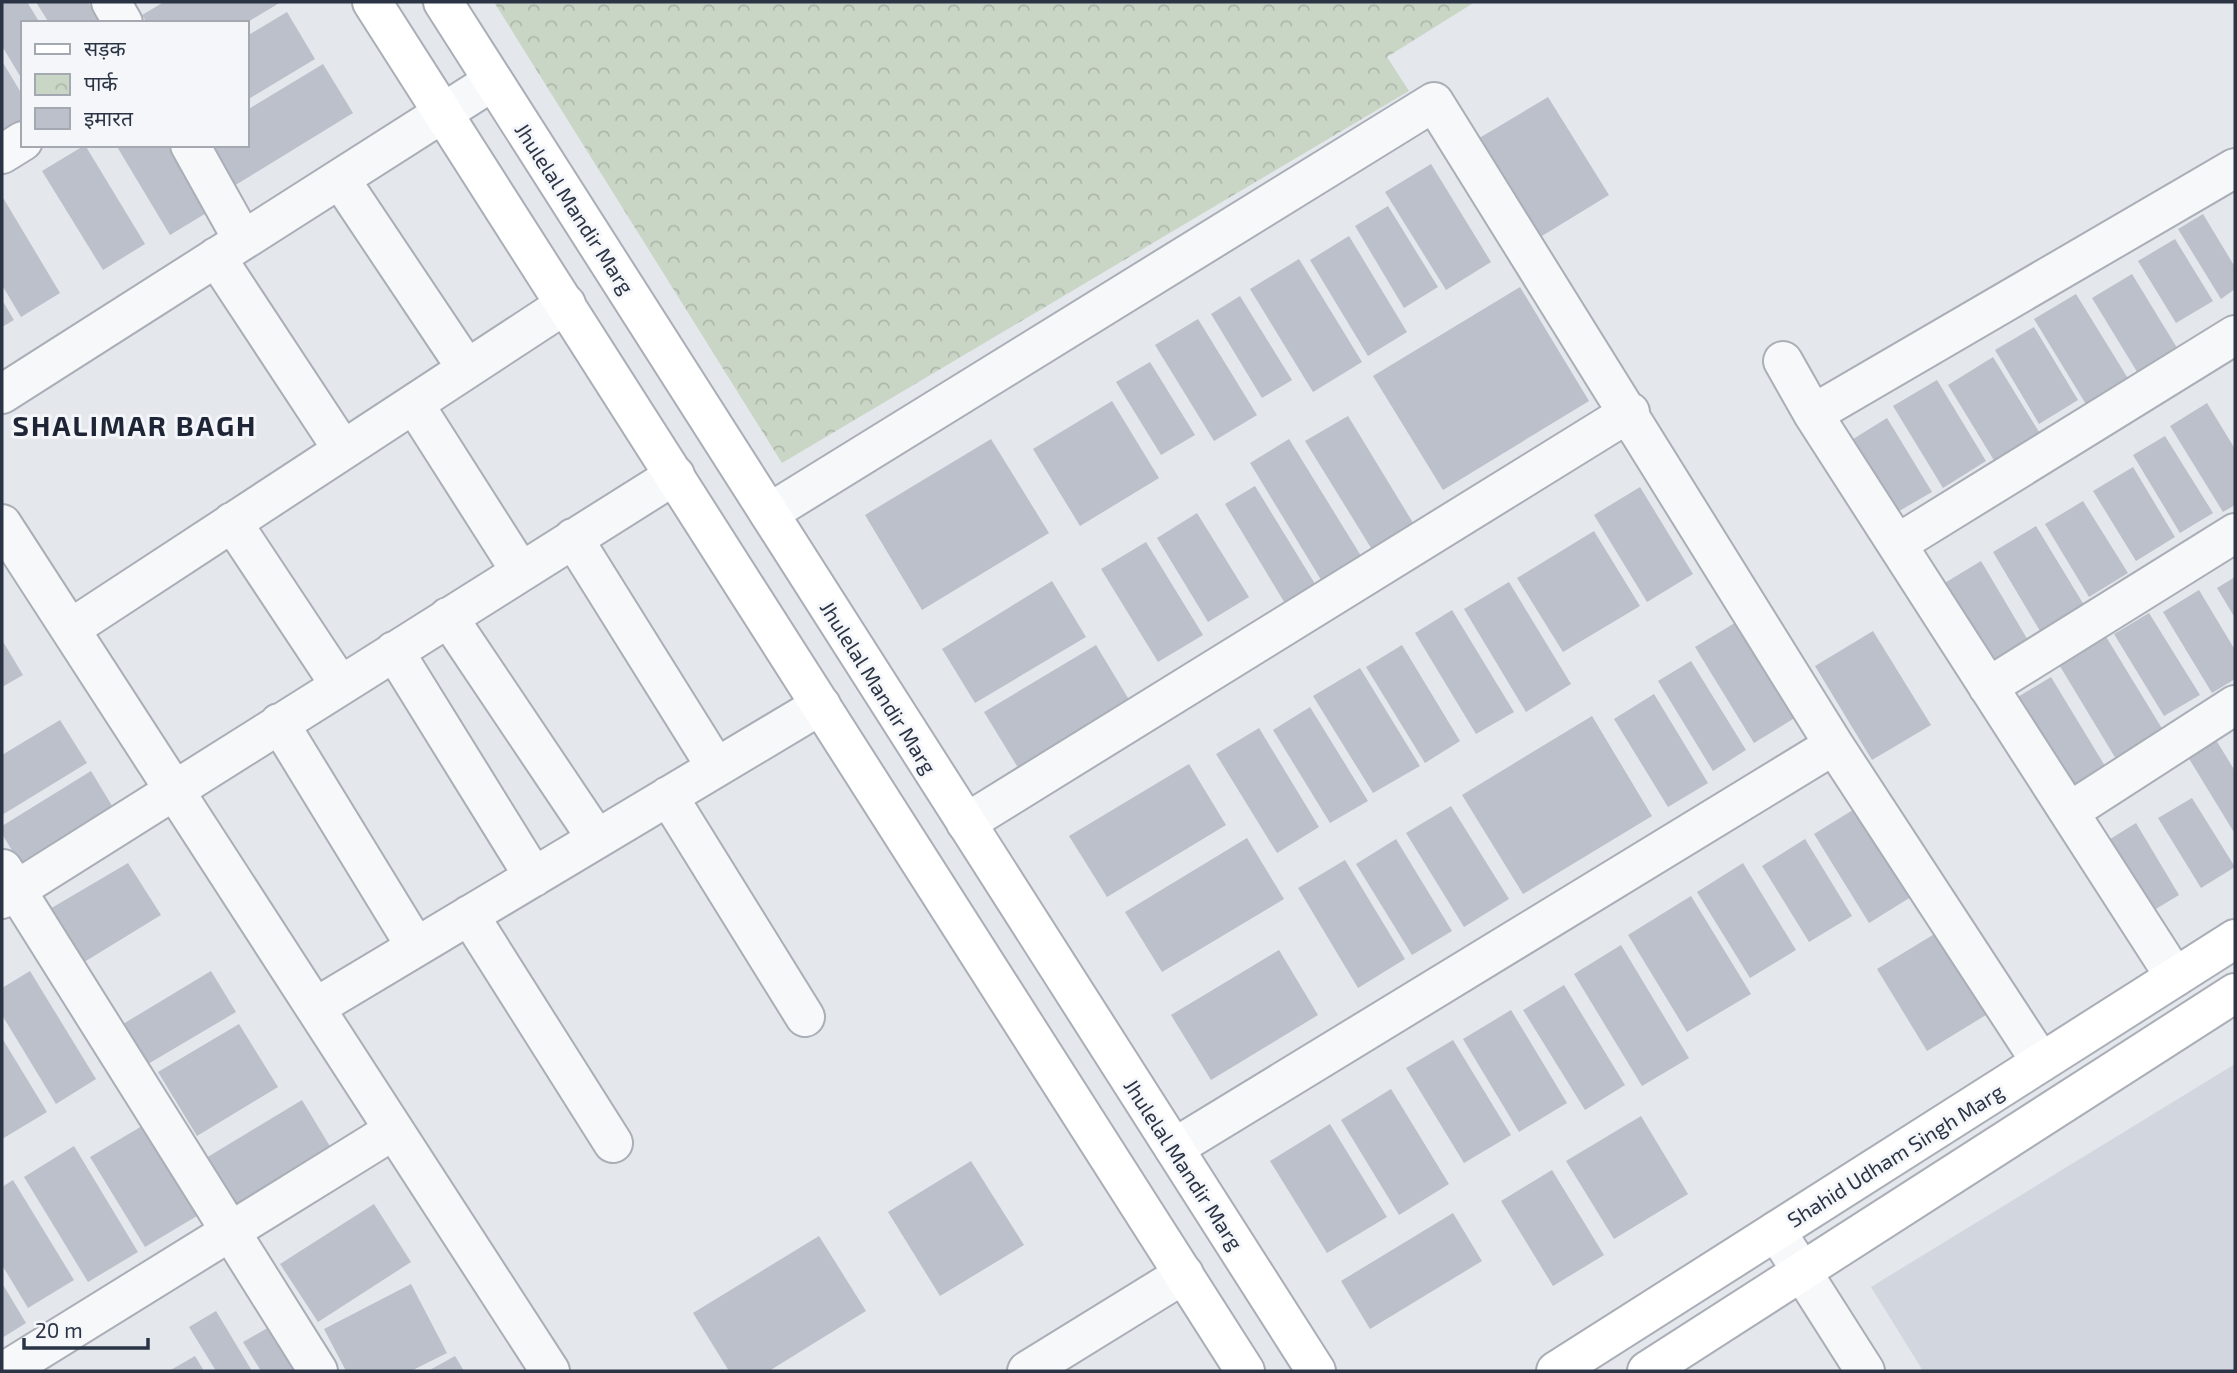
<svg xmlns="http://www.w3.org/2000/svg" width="2237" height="1373" viewBox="0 0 2237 1373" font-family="'Exo 2','Noto Sans Devanagari',sans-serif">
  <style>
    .built { fill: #d2d6de }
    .park { fill: url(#park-crowns) }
    .building { fill: #bbc0ca }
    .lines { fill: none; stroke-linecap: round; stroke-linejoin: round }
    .street-casing { stroke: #a9aeb7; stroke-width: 42 }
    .secondary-casing { stroke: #a9aeb7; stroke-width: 42 }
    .street { stroke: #f7f8fa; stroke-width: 38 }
    .secondary { stroke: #fff; stroke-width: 38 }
    .labels { text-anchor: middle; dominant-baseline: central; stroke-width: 6; stroke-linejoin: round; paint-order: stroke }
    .street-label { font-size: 21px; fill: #2b3445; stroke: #f4f6f9 }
    .district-label { font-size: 28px; font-weight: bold; letter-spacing: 2px; fill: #1d2536; stroke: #f4f6f9 }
  </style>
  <defs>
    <pattern id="park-crowns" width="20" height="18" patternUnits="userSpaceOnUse" patternTransform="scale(1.75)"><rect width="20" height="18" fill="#c9d6c5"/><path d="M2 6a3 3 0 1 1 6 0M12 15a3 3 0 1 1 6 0" fill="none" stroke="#adb8ab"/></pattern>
  </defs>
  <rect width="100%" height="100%" fill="#e4e7ec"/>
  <path class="built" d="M2235 1064V1371H1923L1871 1287Z"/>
  <path class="park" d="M494 2H1475L1387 57 1409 91 782 463Z"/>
  <path class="building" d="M2 2H27L40 23H23V81L2 46Z
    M36 2H88L101 23H49Z
    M164 2H281L246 23H147L142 15Z
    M287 12 315 59 247 100V36Z
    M2 61 23 96V124L2 137Z
    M323 64 353 113 224 192 196 145H247V110Z
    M1548 97 1609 195 1537 239 1476 140Z
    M85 145 145 244 103 270 42 171Z
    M116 145H168L208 212 170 235Z
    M1431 164 1491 262 1446 290 1385 192Z
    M2 196 60 293 21 317 2 285Z
    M1388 206 1438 287 1404 308 1355 226Z
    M2203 214 2235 267V289L2221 299 2178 229Z
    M1349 236 1407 332 1368 356 1310 260Z
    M2175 239 2213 301 2176 323 2138 261Z
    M1299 259 1362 362 1313 392 1250 289Z
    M2132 274 2179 351 2139 375 2092 298Z
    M1520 287 1589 401 1443 490 1373 376Z
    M2076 294 2129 380 2087 406 2034 319Z
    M1240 296 1292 380 1262 398 1211 314Z
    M2 300 14 320 2 327Z
    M1198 319 1257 415 1214 441 1155 345Z
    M2034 327 2078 400 2039 424 1995 350Z
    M1993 357 2044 440 1998 467 1948 385Z
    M1150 362 1195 435 1161 455 1116 382Z
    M1937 380 1986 461 1943 488 1893 406Z
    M1112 401 1159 478 1080 526 1033 449Z
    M2207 403 2235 449V505L2223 512 2170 426Z
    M1348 416 1418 531 1376 556 1305 441Z
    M1887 418 1932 492 1894 514 1850 441Z
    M2165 436 2213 513 2180 533 2133 455Z
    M991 439 1049 533 922 610 865 515Z
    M1289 439 1366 564 1326 588 1250 463Z
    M2133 467 2175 537 2136 561 2093 491Z
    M1255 486 1320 592 1289 610 1225 504Z
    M1640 487 1693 574 1647 602 1594 515Z
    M2083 501 2128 573 2089 597 2045 524Z
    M1197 513 1249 597 1208 622 1157 538Z
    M2036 526 2084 605 2040 631 1993 552Z
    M1594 531 1640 606 1563 652 1517 578Z
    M1146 542 1203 635 1158 662 1101 569Z
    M1981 561 2032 647 1990 672 1938 587Z
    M2235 577V618L2217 588Z
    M1052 581 1086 637 975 703 942 649Z
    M1509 582 1571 684 1526 712 1464 609Z
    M2199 590 2235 650V679L2212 693 2163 612Z
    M1452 610 1514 712 1476 734 1415 633Z
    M2149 613 2200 695 2164 716 2114 634Z
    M1743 618 1801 714 1754 743 1695 647Z
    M1873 631 1931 725 1872 760 1815 666Z
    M2105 635 2166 735 2119 764 2058 663Z
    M2 640 23 675 2 687Z
    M1096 645 1131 703 1020 771 984 712Z
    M1402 645 1460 741 1425 763 1366 667Z
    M1691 661 1746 750 1713 771 1658 681Z
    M1360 668 1420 766 1373 793 1313 696Z
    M2051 677 2105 766 2065 790 2011 701Z
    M1654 694 1708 783 1668 807 1614 719Z
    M1310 707 1368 801 1330 823 1273 730Z
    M1592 716 1652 816 1523 894 1462 795Z
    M60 720 87 763 2 815V755Z
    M1259 728 1319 827 1277 853 1216 754Z
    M2216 740 2235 771V834L2188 757Z
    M1189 764 1226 825 1107 897 1069 836Z
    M91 771 117 814 24 870 2 834V826Z
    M2192 798 2235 867 2201 888 2158 818Z
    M1451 806 1509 899 1464 927 1406 833Z
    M1856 808 1911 897 1869 923 1814 834Z
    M2136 823 2179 895 2146 915 2102 844Z
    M1247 838 1284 899 1162 972 1125 912Z
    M1396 839 1452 931 1412 955 1356 864Z
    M1805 839 1852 916 1809 942 1762 866Z
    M1345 860 1405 959 1358 988 1298 888Z
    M128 863 161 915 76 967 43 913Z
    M1743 863 1796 950 1750 978 1697 892Z
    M1691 896 1751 994 1687 1032 1628 935Z
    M1936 933 1986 1015 1927 1051 1877 969Z
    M1621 945 1689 1058 1642 1086 1574 974Z
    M1279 950 1318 1015 1211 1080 1171 1015Z
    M30 971 96 1079 56 1104 2 1015V988Z
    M211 971 236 1012 148 1064 123 1024Z
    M1564 985 1625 1085 1585 1110 1523 1010Z
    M1511 1010 1567 1103 1519 1132 1463 1039Z
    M239 1024 278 1087 197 1136 158 1072Z
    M2 1038 47 1112 2 1139Z
    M1453 1040 1511 1135 1464 1163 1406 1068Z
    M1391 1089 1449 1184 1399 1215 1341 1120Z
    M302 1100 334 1153 233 1214 201 1161Z
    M1641 1116 1688 1194 1614 1239 1566 1161Z
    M147 1123 202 1213 145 1247 90 1157Z
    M1330 1124 1387 1217 1327 1253 1270 1161Z
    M74 1146 138 1252 88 1282 24 1177Z
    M971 1161 1024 1245 940 1296 888 1212Z
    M1552 1170 1604 1255 1553 1286 1501 1201Z
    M13 1180 74 1280 28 1308 2 1265V1187Z
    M374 1204 411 1262 318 1322 280 1264Z
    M1453 1213 1482 1261 1370 1329 1341 1281Z
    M819 1236 866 1311 769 1371H729L693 1313Z
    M2 1283 26 1323 2 1338Z
    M411 1284 447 1353 411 1371H346L324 1329Z
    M216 1311 252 1371H216L189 1327Z
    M271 1326 298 1371H261L243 1342Z
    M195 1356 204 1371H169Z
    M455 1356 464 1371H428Z"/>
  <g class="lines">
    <g class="street-casing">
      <path id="street" d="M111 2 123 23
        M190 145 243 240
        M2 154 23 141
        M340 179 467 369
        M216 257 343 450
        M1783 361 1813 414 2175 977
        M2 394 493 81
        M414 404 521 572
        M1813 414 2235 168
        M769 513 1434 102 1834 745 2041 1062
        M232 522 340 685
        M2 524 550 1371
        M573 538 716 767
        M1897 544 2235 335
        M448 617 597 839
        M70 629 566 304
        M394 651 534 877
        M1988 687 2235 533
        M279 723 416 947
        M668 796 805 1017
        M2069 812 2235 705
        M966 823 1630 412
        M3 869 318 1371
        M2 899 675 475
        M469 915 613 1143
        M316 1007 821 705
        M1174 1148 1834 745
        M1776 1231 1865 1371
        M5 1371 394 1130
        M1027 1371 1184 1274"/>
    </g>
    <g class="secondary-casing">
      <path id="secondary" d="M372 2 1245 1371
        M443 2 1316 1371
        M1556 1371 2235 939
        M1647 1371 2235 993"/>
    </g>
    <use href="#street" class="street"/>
    <use href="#secondary" class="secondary"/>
  </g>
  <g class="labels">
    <g class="street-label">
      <text transform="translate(575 208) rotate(57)">Jhulelal Mandir Marg</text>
      <text transform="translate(879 687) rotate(58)">Jhulelal Mandir Marg</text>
      <text transform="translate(1895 1155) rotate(-32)">Shahid Udham Singh Marg</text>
      <text transform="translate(1184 1164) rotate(57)">Jhulelal Mandir Marg</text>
    </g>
    <g class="district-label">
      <text x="135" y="425">SHALIMAR BAGH</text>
    </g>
  </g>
  <rect width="2237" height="1373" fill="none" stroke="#2b3445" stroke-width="7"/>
  <rect x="21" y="21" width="228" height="126" fill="#f4f6f9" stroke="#a4a8b1" stroke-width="2"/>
  <rect x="35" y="44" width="35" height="10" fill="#ffffff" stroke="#a4a8b1" stroke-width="2"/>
  <text x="84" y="56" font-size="21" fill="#2b3445">सड़क</text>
  <rect x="35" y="74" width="35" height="21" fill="url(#park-crowns)" stroke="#a4a8b1" stroke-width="2"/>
  <text x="84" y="91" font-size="21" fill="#2b3445">पार्क</text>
  <rect x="35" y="108" width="35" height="21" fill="#bbc0ca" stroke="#a4a8b1" stroke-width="2"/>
  <text x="84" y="126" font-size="21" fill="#2b3445">इमारत</text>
  <path d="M24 1338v10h124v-10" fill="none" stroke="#2b3445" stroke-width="3.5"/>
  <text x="35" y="1338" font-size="21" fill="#2b3445" stroke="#f4f6f9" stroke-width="5" paint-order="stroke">20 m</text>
</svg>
